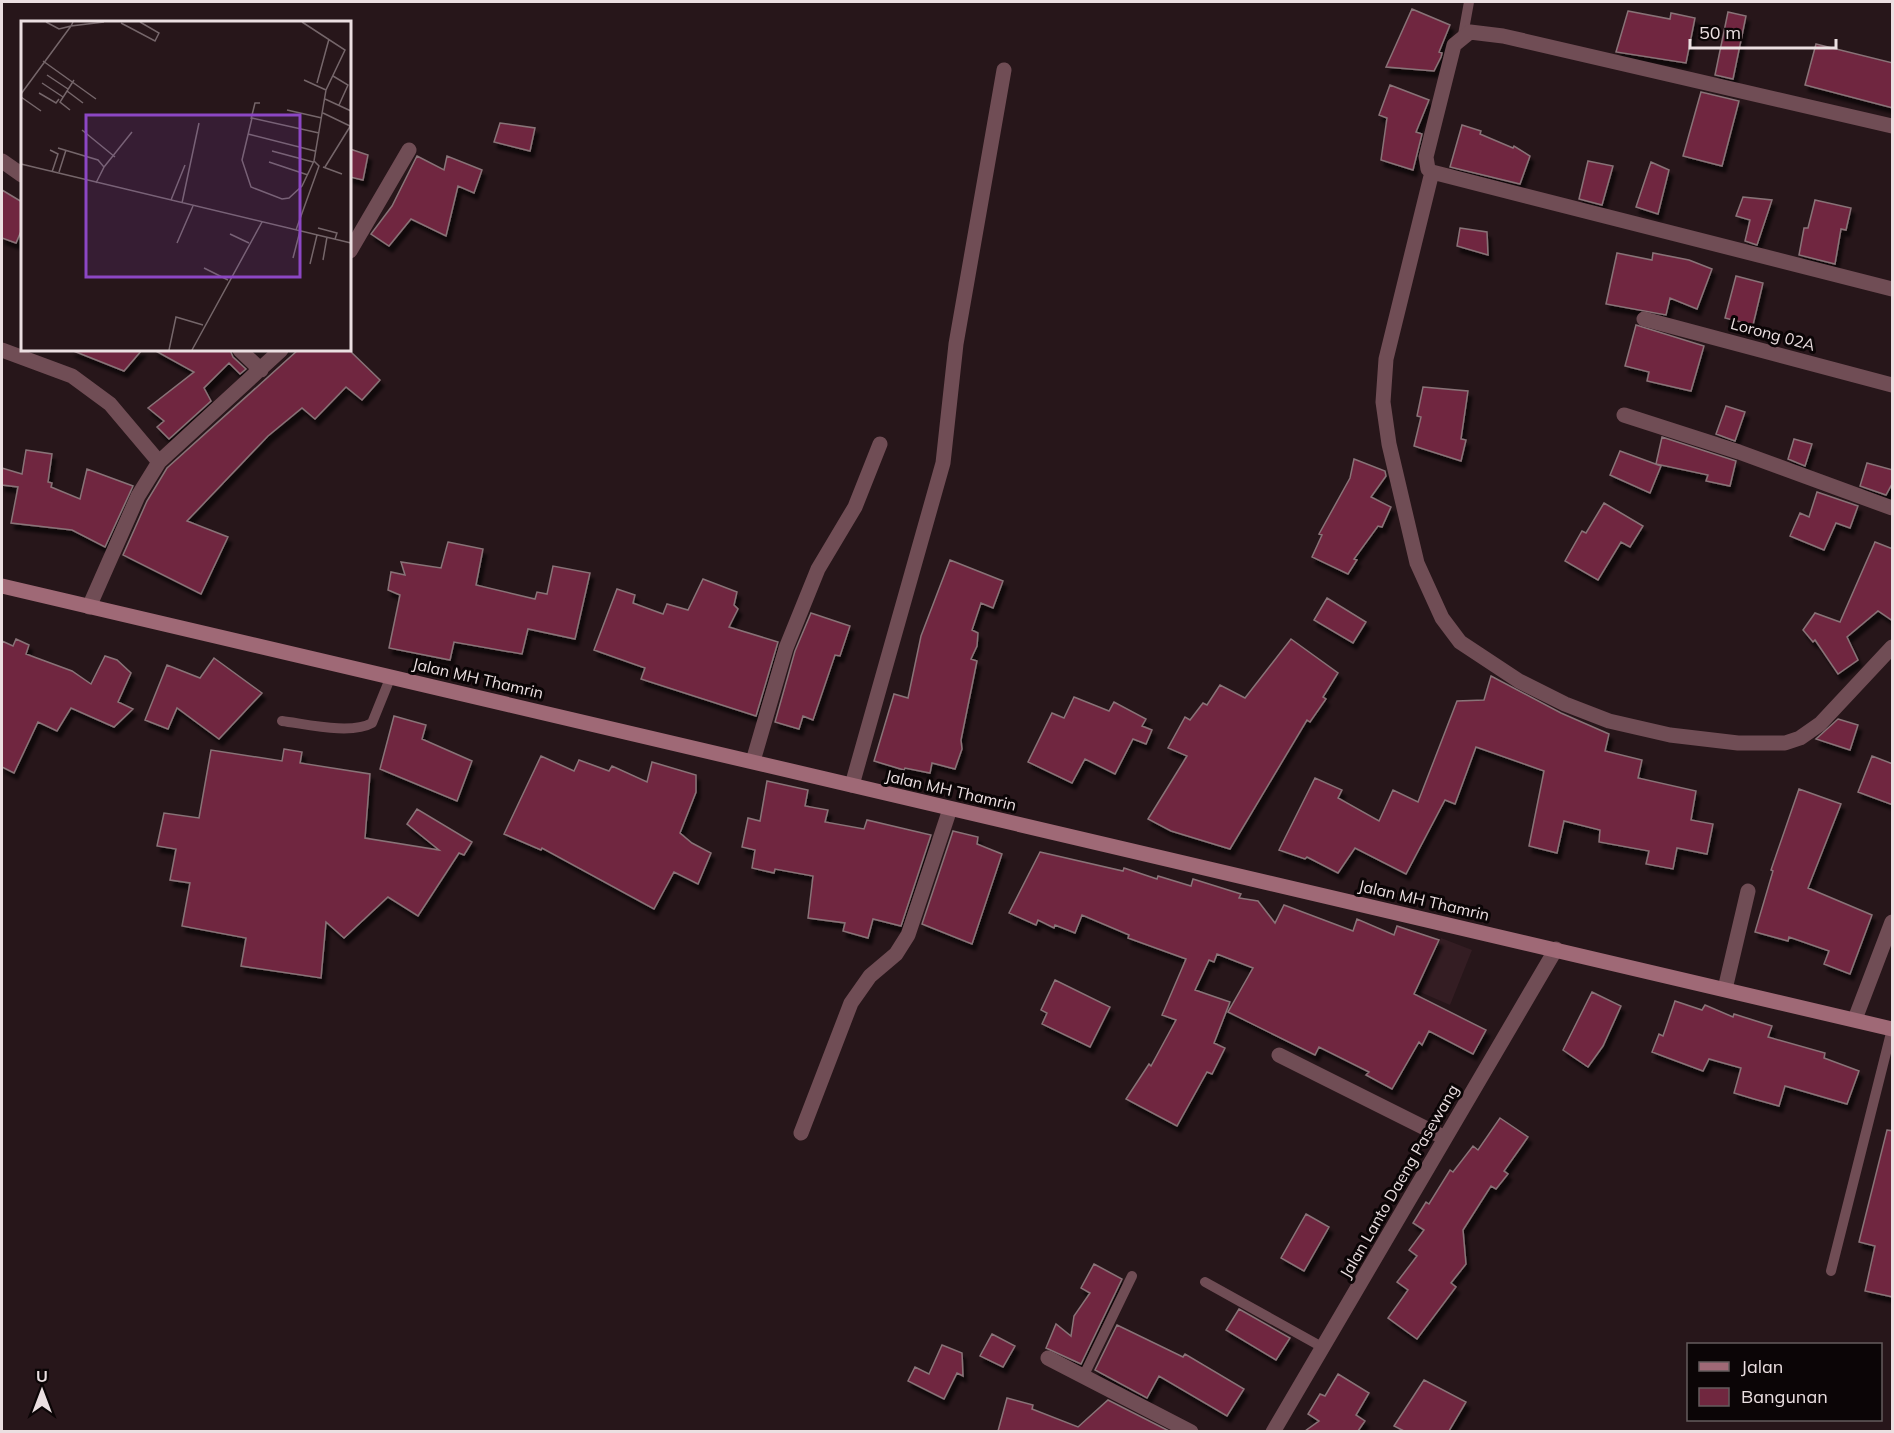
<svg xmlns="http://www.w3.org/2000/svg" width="1894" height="1433" viewBox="0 0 1894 1433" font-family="Mulish,sans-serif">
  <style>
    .built { fill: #341d23 }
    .building { fill: #70273f; stroke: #897378; stroke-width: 1.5; filter: url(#shadow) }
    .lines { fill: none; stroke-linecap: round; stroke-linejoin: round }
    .service { stroke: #704d55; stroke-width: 10 }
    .minor { stroke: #704d55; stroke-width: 15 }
    .secondary { stroke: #9f6976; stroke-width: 15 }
    .labels { text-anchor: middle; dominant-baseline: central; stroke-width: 6; stroke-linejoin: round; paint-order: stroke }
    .street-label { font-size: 16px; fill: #ebdfe1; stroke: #0b0506 }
    .inset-road { fill: none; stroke: #75666a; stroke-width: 1.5 }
    .view { fill: #8c47c4; fill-opacity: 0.15; stroke: #8c47c4; stroke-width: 3 }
    .inset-edge { fill: none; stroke: #ebdfe1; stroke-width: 3 }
  </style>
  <defs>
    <filter id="shadow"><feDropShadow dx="3.5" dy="6" stdDeviation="1.5" flood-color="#0009"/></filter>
  </defs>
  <rect width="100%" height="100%" fill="#27161a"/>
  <path class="built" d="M1441 938 1472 950 1450 1005 1420 992Z"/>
  <path class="building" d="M1412 9 1450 25 1439 52 1442 53 1441 57 1434 71 1386 67Z
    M1628 11 1670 19 1671 13 1695 18 1686 63 1616 52Z
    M1728 12 1746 16 1733 79 1715 75Z
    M1816 44 1893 63V108L1805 85Z
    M1390 85 1429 100 1416 132 1422 134 1413 170 1381 160 1387 118 1379 115Z
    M1701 92 1739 101 1722 166 1683 156Z
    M500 123 535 128 530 151 494 142Z
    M1462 125 1481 131 1480 134 1513 148 1514 146 1530 156 1520 184 1450 167Z
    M350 149 368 155 363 180 350 177Z
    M417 156 444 170 447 156 482 170 474 193 458 186 446 236 411 219 389 246 371 234 392 206Z
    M1588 161 1613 166 1602 205 1579 199Z
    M1651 162 1669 170 1658 214 1636 207Z
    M2 190 22 202V229L16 243 2 238Z
    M1743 197 1772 200 1757 245 1745 241 1750 220 1736 216Z
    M1815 200 1851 208 1846 230 1841 229 1835 264 1799 255 1804 228H1808Z
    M1460 228 1487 232 1488 255 1457 246Z
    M1617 253 1652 260 1653 253 1689 260 1712 269 1697 309 1670 298 1666 315 1606 304Z
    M1736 276 1763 283 1753 325 1725 318Z
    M1636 325 1704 346 1691 391 1647 381 1649 372 1625 366Z
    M71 350H142L124 371Z
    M154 350H230L233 357 246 369 240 374 229 363 204 388 211 401 169 439 157 427 164 421 148 408 194 372Z
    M298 350H349L380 380 362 400 346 387 315 419 302 408 268 436 187 521 228 537 201 594 123 555 147 501 167 468Z
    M1423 387 1468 391 1461 439 1466 440 1461 461 1414 446 1421 417 1417 416Z
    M1726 406 1745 412 1735 441 1716 434Z
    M1662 437 1736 461 1730 486 1706 481 1708 475 1656 464Z
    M1794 439 1812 444 1805 466 1788 459Z
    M26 450 52 454 48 482 52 483 51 487 80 499 87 469 133 486 105 547 72 530 11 523 18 487 2 485V468L22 474Z
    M1620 451 1661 466 1650 493 1610 475Z
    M1354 459 1385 471 1386 476 1371 497 1391 507 1382 527 1378 526 1354 559 1357 560 1348 574 1312 557 1322 535 1319 534 1350 478Z
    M1867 463 1893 470V482L1886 495 1860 486Z
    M1817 492 1858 506 1850 528 1836 523 1824 550 1790 536 1800 513 1809 517Z
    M1604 503 1643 526 1630 547 1621 542 1598 580 1565 561 1582 531 1586 533Z
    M448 542 483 549 476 585 535 599 537 592 547 594 553 566 590 573 575 639 528 629 522 654 454 642 450 660 389 648 400 595 388 590 391 572 405 575 401 562 441 568Z
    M1875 542 1893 549V621L1878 611 1847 637 1858 660 1838 674 1815 640 1813 642 1803 630 1815 613 1840 622Z
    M950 560 1003 581 993 608 981 603 972 630 978 633 977 646 971 659 977 661 961 740 962 749 955 769 932 763 930 773 905 768 904 770 874 761 894 694 908 698 921 636Z
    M703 579 737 592 734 605 738 609 729 627 778 642 756 716 641 679 645 668 594 650 617 589 635 595 633 603 663 614 667 604 688 610Z
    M1327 598 1366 622 1353 643 1314 620Z
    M811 613 850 626 840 656 835 655 813 720 803 716 799 729 775 722 795 651Z
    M16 639 29 645 26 654 72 671 91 684 105 656 117 660 131 673 118 702 133 709 114 727 71 708 57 731 38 722 14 773 2 767V641L13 646Z
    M1291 639 1338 673 1323 697 1326 699 1310 722 1307 720 1230 849 1171 831 1148 819 1187 756 1168 748 1185 717 1190 720 1203 703 1207 705 1220 685 1245 698Z
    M214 658 262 693 219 739 177 708 168 729 145 720 167 665 200 678Z
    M1491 676 1561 713 1609 734 1605 751 1642 760 1638 778 1696 791 1691 820 1713 824 1707 854 1677 848 1673 869 1646 864 1649 851 1599 842 1600 830 1564 821 1557 853 1529 846 1544 771 1476 747 1455 804 1445 800 1406 874 1355 848 1338 873 1307 857 1305 859 1279 850 1315 778 1342 790 1338 798 1379 821 1393 790 1418 802 1457 701 1484 700Z
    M1074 697 1109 711 1114 702 1146 719 1142 726 1152 730 1146 744 1133 739 1115 774 1085 759 1072 783 1028 762 1052 713 1064 718Z
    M394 716 426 725 422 739 472 761 457 801 380 769Z
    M1838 719 1858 725 1850 750 1816 739Z
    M284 749 302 752 300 763 370 774 365 838 439 850 407 824 417 809 472 842 464 855 459 853 418 916 388 897 344 938 326 922 321 978 241 966 246 938 182 926 190 883 170 880 176 849 157 846 164 813 199 818 211 750 282 761Z
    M541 756 574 771 579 760 609 771 612 766 647 782 652 762 696 775V792L680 833 692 843 711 853 698 884 674 872 654 909 542 848 541 850 504 834Z
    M1872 756 1893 764V805L1858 792Z
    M767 781 808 790 805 806 828 810 825 822 864 829 867 820 931 835 901 926 873 919 868 938 843 931 845 923 808 918 813 876 775 869 774 873 752 868 755 850 742 847 748 818 760 821Z
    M1799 789 1841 804 1808 888 1872 915 1850 974 1824 964 1829 951 1789 937 1788 941 1755 932 1773 871 1771 870Z
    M953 831 978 837 977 844 1002 854 972 944 922 924Z
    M1040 852 1123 871 1124 868 1157 879 1158 876 1191 886 1193 879 1241 894 1239 898 1258 901 1275 923 1284 905 1353 931 1357 919 1394 935 1397 926 1439 940 1414 994 1486 1030 1473 1054 1429 1031 1422 1045 1419 1042 1392 1089 1366 1075 1369 1072 1319 1047 1315 1055 1228 1012 1253 968 1217 954 1214 962 1209 960 1195 990 1230 1002 1214 1043 1225 1048 1212 1074 1207 1072 1177 1126 1126 1099 1149 1064 1151 1066 1176 1020 1162 1015 1186 959 1128 938 1129 935 1082 915 1075 933 1055 925 1054 928 1038 920 1036 925 1009 913Z
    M1055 980 1110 1007 1090 1047 1042 1024 1047 1013 1041 1010Z
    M1592 992 1621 1006 1603 1046 1588 1067 1563 1050Z
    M1675 1001 1702 1010 1705 1005 1733 1017 1734 1014 1772 1026 1768 1037 1825 1053 1824 1058 1859 1071 1847 1104 1785 1086 1779 1106 1754 1099 1734 1093 1741 1068 1709 1059 1703 1071 1652 1052 1659 1034 1663 1036Z
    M1500 1118 1528 1137 1504 1171 1508 1174 1496 1189 1491 1186 1463 1230 1466 1264 1451 1283 1456 1287 1417 1339 1388 1318 1408 1290 1397 1282 1417 1256 1409 1250 1424 1230 1413 1223 1426 1202 1429 1204 1450 1170 1453 1172 1473 1146 1478 1150Z
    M1887 1130 1893 1131V1297L1865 1291 1875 1246 1859 1242Z
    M1306 1214 1329 1227 1304 1271 1281 1258Z
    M1094 1264 1122 1279 1081 1364 1046 1348 1056 1324 1071 1336 1074 1316 1090 1293 1081 1288Z
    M1239 1309 1290 1338 1276 1360 1226 1330Z
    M1117 1325 1183 1357 1185 1354 1244 1389 1227 1416 1159 1376 1147 1398 1095 1370Z
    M992 1334 1015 1346 1003 1367 980 1356Z
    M942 1345 962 1353 963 1376 957 1373 944 1399 908 1381 915 1367 929 1374Z
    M1338 1374 1369 1393 1356 1415 1365 1421 1358 1431H1305L1319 1421 1308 1414 1320 1394 1325 1396Z
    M1424 1380 1466 1402 1449 1431H1404L1394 1426Z
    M1007 1398 1033 1405 1032 1409 1078 1427 1108 1400 1169 1431H998Z"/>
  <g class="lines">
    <path class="service" d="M1463 35 1469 2
      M282 721C306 724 351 735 372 723L391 676
      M1831 1271 1892 1029
      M1205 1282 1322 1347
      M1083 1377 1132 1276"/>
    <path class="minor" d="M1892 126 1503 36 1470 32 1454 45 1426 157 1428 169 1432 172 1892 289
      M2 161 22 175
      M1432 172 1386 359 1383 402 1389 444 1417 563 1442 618 1460 642 1519 681 1565 704 1609 721 1670 735 1738 743H1785L1800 738 1820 724 1892 647
      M350 251 409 150
      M1644 319 1892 385
      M2 350 72 376 110 404 159 462 138 496 89 607
      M240 350 261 370
      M1624 415 1739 452 1892 508
      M159 462 281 350
      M753 761 786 648 818 569 855 507 880 444
      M852 785 943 463 956 344 1004 70
      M1725 989 1748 891
      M1855 1019 1892 922
      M1279 1055 1445 1138
      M801 1133 851 1003 870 976 896 954 908 935 950 809
      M1048 1358 1191 1432
      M1273 1432 1556 949"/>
    <path class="secondary" d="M2 586 1892 1029"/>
  </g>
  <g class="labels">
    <g class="street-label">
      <text transform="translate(1773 334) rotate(15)">Lorong 02A</text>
      <text transform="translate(478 678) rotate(13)">Jalan MH Thamrin</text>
      <text transform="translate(951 790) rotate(13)">Jalan MH Thamrin</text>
      <text transform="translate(1424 900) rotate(13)">Jalan MH Thamrin</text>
      <text transform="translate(1399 1181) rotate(-60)">Jalan Lanto Daeng Pasewang</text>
    </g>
  </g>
  <g transform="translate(21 21)">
    <rect width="330" height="330" fill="#27161a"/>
    <path class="inset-road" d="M25 1 38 8 50 5 52 1M100 2 134 20 138 12 119 1M22 40 75 78M26 54 47 68M312 55 327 64 318 84M283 59 305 69M21 62 42 76M296 62 308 18M46 70 62 82M18 72 35 82 38 78M0 73 50 5 83 1M0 76 20 90M304 78 330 90M49 89 39 81 53 59M266 89 301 97M302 92 329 105M230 98 234 82H239M61 109 94 136M227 113 294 130M37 127 77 139 83 146 75 162M29 129 37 133 31 151M251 130 292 141M293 140 281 165 268 177 261 178 230 166 221 139 231 97 298 112M248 141 287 154M0 143 330 222M83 146 111 111M302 146 321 153M304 146 330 104M38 151 45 129M150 179 164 144M161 182 178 102M297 207 316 212 314 218M275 209 298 145 293 140 305 69 324 29 281 1M209 213 228 222M156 222 172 185M272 237 279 210M302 239 306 216M289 243 296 214M183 247 207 259M148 329 155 296 182 304M171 329 241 201"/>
    <path class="view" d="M65 94H279V256H65Z"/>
    <rect width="330" height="330" class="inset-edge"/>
  </g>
  <rect width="1894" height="1433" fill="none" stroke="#ebdfe1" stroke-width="6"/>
  <rect x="1687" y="1343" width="195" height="78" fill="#0b0506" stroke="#655c5e" stroke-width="1.5"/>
  <rect x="1699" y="1362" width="30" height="9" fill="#9f6976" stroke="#655c5e" stroke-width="1.5"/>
  <text x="1741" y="1373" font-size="18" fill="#ebdfe1">Jalan</text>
  <rect x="1699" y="1388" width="30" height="18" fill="#70273f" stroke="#655c5e" stroke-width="1.5"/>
  <text x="1741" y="1403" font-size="18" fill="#ebdfe1">Bangunan</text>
  <g transform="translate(42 1391)" stroke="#0b0506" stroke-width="4.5" paint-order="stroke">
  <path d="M0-4.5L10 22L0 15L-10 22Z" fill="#ebdfe1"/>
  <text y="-9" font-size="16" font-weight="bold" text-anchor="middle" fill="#ebdfe1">U</text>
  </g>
  <path d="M1690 39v9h146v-9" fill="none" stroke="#ebdfe1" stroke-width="3"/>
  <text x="1699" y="39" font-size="18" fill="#ebdfe1" stroke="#0b0506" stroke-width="4.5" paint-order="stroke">50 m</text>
</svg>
